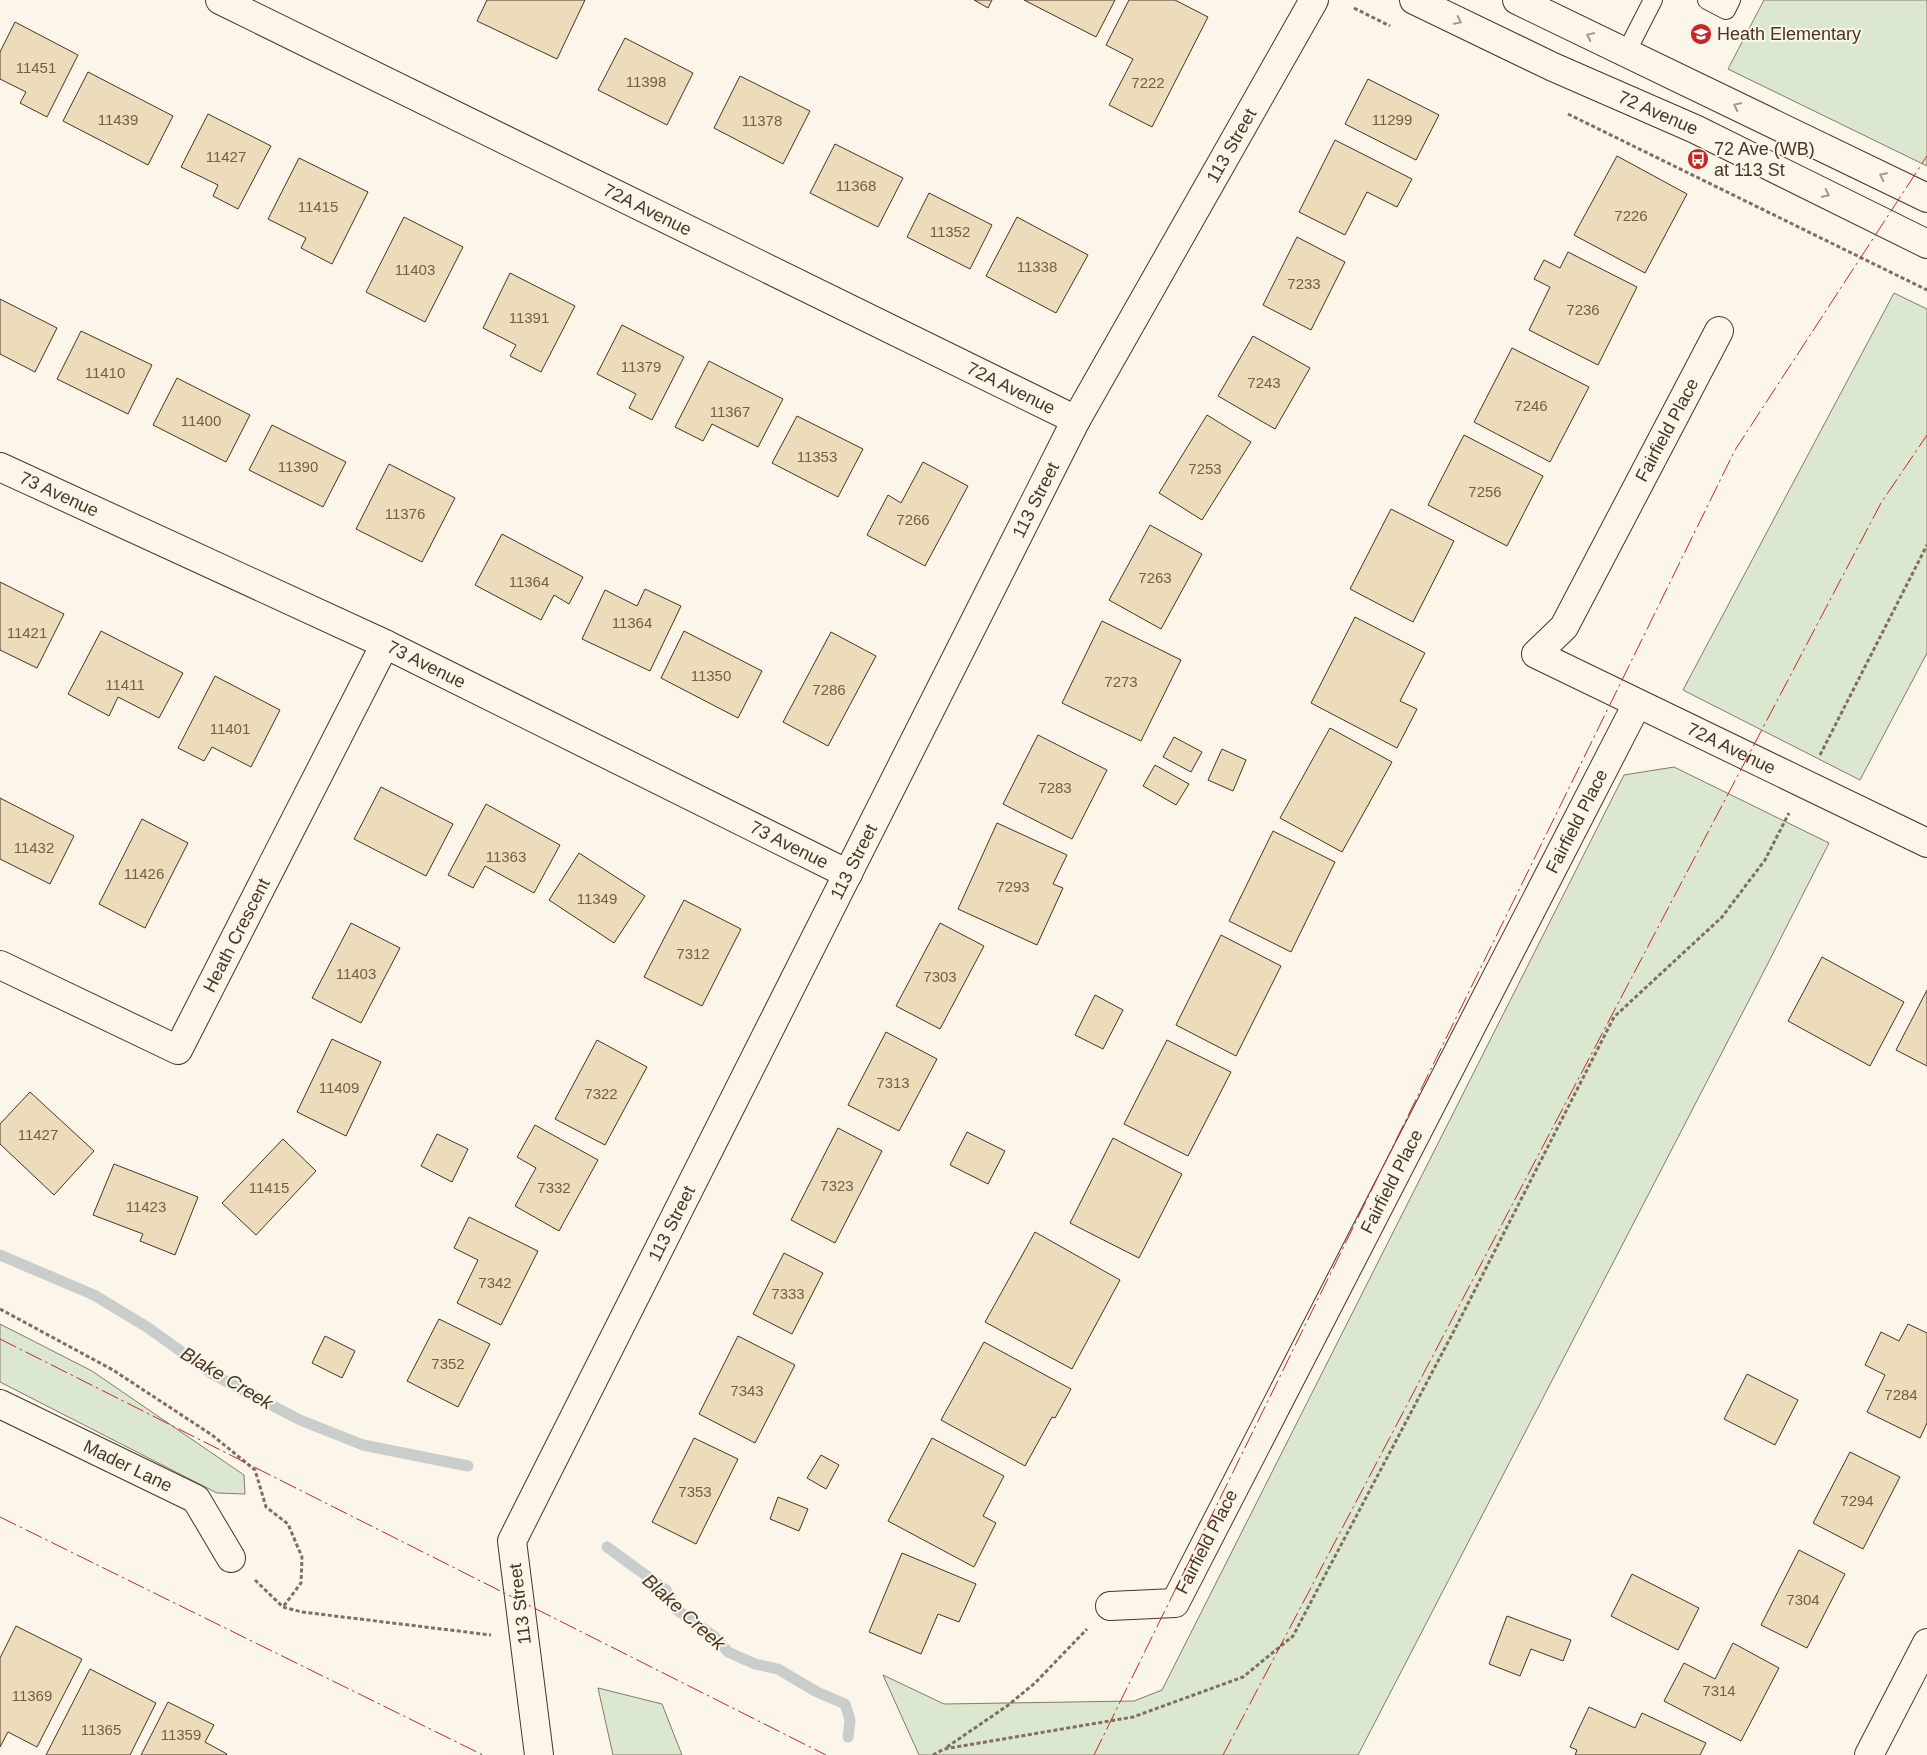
<svg xmlns="http://www.w3.org/2000/svg" width="1927" height="1755" viewBox="0 0 1927 1755" font-family="Arial,sans-serif">
  <style>
    .green { fill: #dce7d0; stroke: #887966 }
    .lines { fill: none; stroke-linecap: round; stroke-linejoin: round }
    .stream { stroke: #c9cecd; stroke-width: 11 }
    .building { fill: #ecdcbc; stroke: #4a3520 }
    .lane-casing { stroke: #4a3520; stroke-width: 20 }
    .street-casing { stroke: #4a3520; stroke-width: 30 }
    .secondary-casing { stroke: #4a3520; stroke-width: 30 }
    .path { stroke: #7f6f5c; stroke-width: 3; stroke-dasharray: 4 2.5; stroke-linecap: butt }
    .lane { stroke: #fbf6e9; stroke-width: 18 }
    .street { stroke: #fbf6e9; stroke-width: 28 }
    .secondary { stroke: #fbf6e9; stroke-width: 28 }
    .power { stroke: #c62828; stroke-width: 1; stroke-dasharray: 18 4 2.5 4; stroke-linecap: butt }
    .oneway { stroke: #a29684 }
    .labels { text-anchor: middle; dominant-baseline: central; stroke-width: 4; stroke-linejoin: round; paint-order: stroke }
    .number-label { font-size: 15px; fill: #725f47 }
    .poi-label { font-size: 18px; fill: #4a3520; stroke: #fbf6e9; text-anchor: start }
    .street-label { font-size: 18px; fill: #4a3520; stroke: #fbf6e9 }
    .water-label { font-size: 19px; font-style: italic; fill: #4a3520; stroke: #fbf6e9 }
  </style>
  <rect width="100%" height="100%" fill="#fbf6e9"/>
  <path class="green" d="M1764 0H1927V166L1728 69Z
    M1894 293 1927 309V653L1860 780 1683 690Z
    M1674 767 1829 843 1759 981 1358 1755H919L883 1675 944 1704 1134 1701 1162 1690 1624 775Z
    M0 1324 92 1371 244 1475 245 1494 217 1493 0 1382Z
    M598 1688 662 1704 682 1755H613Z"/>
  <g class="lines">
    <path class="stream" d="M0 1255 94 1295 147 1327 214 1375 300 1420 363 1445 468 1466
      M607 1547 666 1590 677 1610 715 1637 728 1652 755 1664 778 1669 817 1692 845 1704 850 1720 848 1737"/>
  </g>
  <path class="building" d="M487 0H585L557 59 477 21Z
    M974 0H992L988 8Z
    M1024 0H1115L1096 37Z
    M1129 0H1175L1208 17 1152 127 1109 105 1133 59 1106 45Z
    M15 22 78 55 47 117 20 103 26 92 0 79V52Z
    M625 38 693 73 667 125 598 90Z
    M88 72 173 116 148 165 63 121Z
    M740 76 810 111 783 164 714 128Z
    M1368 79 1439 115 1416 160 1345 124Z
    M208 114 271 146 238 209 213 196 218 185 181 167Z
    M1335 140 1412 179 1397 207 1367 192 1345 235 1299 212Z
    M835 144 903 178 878 227 810 193Z
    M1617 156 1687 194 1645 273 1574 235Z
    M299 158 368 192 332 264 301 248 306 238 268 219Z
    M929 193 992 225 970 269 907 237Z
    M404 217 463 247 425 322 366 292Z
    M1017 217 1088 255 1056 313 986 276Z
    M1297 237 1345 262 1311 330 1263 305Z
    M1568 252 1637 287 1598 365 1529 330 1550 287 1534 279 1544 260 1560 268Z
    M510 273 575 306 541 372 510 356 516 345 483 328Z
    M0 299 57 328 35 372 0 354Z
    M622 325 684 357 652 420 629 408 636 394 597 374Z
    M81 331 152 365 128 414 57 379Z
    M1253 336 1310 368 1275 429 1218 396Z
    M1512 348 1589 387 1550 462 1474 422Z
    M709 361 783 399 758 447 712 424 703 441 675 427Z
    M177 378 250 415 226 462 153 425Z
    M1207 415 1251 442 1202 520 1159 493Z
    M797 416 863 449 838 497 772 463Z
    M272 425 346 462 323 507 249 470Z
    M1464 435 1543 476 1507 546 1428 505Z
    M923 462 968 486 925 566 867 535 888 495 901 503Z
    M389 464 455 498 422 562 356 529Z
    M1391 509 1454 541 1413 622 1350 589Z
    M1150 525 1202 554 1161 629 1109 600Z
    M502 534 583 577 569 604 554 595 541 620 475 585Z
    M0 582 64 614 37 668 0 650Z
    M645 589 681 606 650 671 582 639 605 590 637 606Z
    M1355 617 1425 653 1400 701 1417 709 1397 748 1311 703Z
    M1102 621 1181 660 1141 741 1062 703Z
    M101 631 183 673 159 718 118 697 109 716 68 694Z
    M684 631 762 671 738 718 661 678Z
    M831 632 876 656 828 746 783 722Z
    M215 676 280 710 251 767 212 747 204 761 178 748Z
    M1330 728 1392 762 1342 852 1280 818Z
    M1038 735 1107 770 1072 839 1003 804Z
    M1174 737 1202 752 1191 772 1163 757Z
    M1222 749 1246 760 1233 791 1208 780Z
    M1155 765 1189 784 1176 805 1143 786Z
    M381 787 453 824 426 876 354 839Z
    M0 798 74 836 50 884 0 859Z
    M486 804 560 845 534 893 485 866 473 888 448 875Z
    M142 819 188 843 145 928 99 904Z
    M997 823 1067 855 1053 884 1063 888 1037 945 958 909Z
    M1273 831 1335 862 1291 952 1229 921Z
    M579 853 645 896 614 943 549 900Z
    M684 900 741 929 702 1006 644 977Z
    M351 923 400 948 361 1023 312 998Z
    M940 923 984 946 940 1029 896 1006Z
    M1221 935 1281 966 1236 1056 1176 1025Z
    M1822 957 1904 1002 1870 1066 1788 1021Z
    M1927 990V1066L1896 1050Z
    M1095 995 1123 1010 1103 1049 1075 1035Z
    M886 1032 937 1059 899 1131 848 1105Z
    M332 1039 381 1062 346 1136 297 1112Z
    M597 1040 647 1067 605 1145 555 1119Z
    M1167 1040 1231 1072 1188 1156 1124 1124Z
    M30 1092 94 1151 54 1195 0 1144V1124Z
    M535 1125 598 1160 559 1231 515 1206 536 1168 517 1157Z
    M838 1128 882 1151 835 1243 791 1220Z
    M967 1132 1005 1151 988 1184 950 1165Z
    M437 1134 468 1149 452 1182 421 1166Z
    M1113 1138 1182 1174 1139 1258 1070 1223Z
    M283 1139 316 1171 256 1235 222 1203Z
    M114 1164 198 1197 175 1255 140 1241 143 1234 93 1215Z
    M469 1217 538 1251 501 1325 457 1303 478 1260 454 1248Z
    M1035 1232 1120 1280 1072 1369 985 1322Z
    M784 1253 823 1273 792 1334 753 1314Z
    M439 1319 490 1344 458 1407 407 1381Z
    M1908 1324 1927 1333V1423L1920 1438 1867 1412 1885 1375 1865 1365 1881 1332 1899 1341Z
    M325 1336 355 1351 342 1378 312 1363Z
    M738 1336 795 1365 755 1443 699 1414Z
    M984 1342 1071 1389 1055 1418 1052 1417 1025 1466 941 1420Z
    M1747 1374 1798 1400 1775 1445 1724 1419Z
    M694 1438 738 1459 696 1544 652 1522Z
    M932 1438 1004 1476 983 1516 996 1523 974 1567 888 1521Z
    M1850 1452 1900 1477 1863 1549 1813 1523Z
    M821 1455 839 1465 826 1489 807 1478Z
    M778 1497 808 1509 799 1531 770 1519Z
    M1799 1550 1845 1574 1807 1648 1761 1625Z
    M902 1553 976 1584 959 1622 938 1614 921 1654 869 1632Z
    M1632 1574 1699 1608 1678 1650 1611 1616Z
    M1507 1616 1571 1640 1563 1661 1531 1649 1520 1676 1489 1664Z
    M16 1626 82 1659 37 1747 8 1732 0 1747V1658Z
    M1733 1643 1779 1668 1741 1741 1664 1701 1684 1663 1715 1679Z
    M90 1669 156 1703 130 1755H46Z
    M168 1702 214 1725 205 1742 227 1754 226 1755H141Z
    M1589 1707 1635 1728 1642 1713 1706 1743 1700 1755H1575L1577 1750 1570 1747Z"/>
  <g class="lines">
    <g class="lane-casing">
      <path id="lane" d="M1707 0 1726 10 1731 0
        M1625 52 1632 41 1653 0"/>
    </g>
    <g class="street-casing">
      <g id="street">
        <path id="s1" d="M220 0 1076 420"/>
        <path id="s2" d="M1719 331 1564 627 1536 654 1927 843"/>
        <path id="s3" d="M0 467 385 644 848 874"/>
        <path id="s4" d="M0 965 178 1050 385 644"/>
        <path id="s5" d="M0 1404 196 1499 231 1558"/>
        <path id="s6" d="M1110 1606 1175 1603 1637 704"/>
        <path id="s7" d="M539 1755 512 1541 1076 420 1314 0"/>
        <path d="M1869 1755 1927 1643"/>
      </g>
    </g>
    <g class="secondary-casing">
      <g id="secondary">
        <path id="s8" d="M1414 0 1553 67 1695 129 1927 244"/>
        <path d="M1517 0 1927 198"/>
      </g>
    </g>
    <path class="path" d="M1354 8 1390 26
      M1568 114 1927 290
      M1820 755 1927 545
      M0 1309 113 1370 212 1435 255 1470 266 1507 288 1524 302 1557 301 1583 283 1607
      M255 1580 283 1607 302 1612 491 1635
      M947 1747 1007 1706 1035 1683 1087 1629
      M933 1755 944 1749 1133 1717 1243 1677 1293 1636 1456 1327 1614 1017 1722 917 1765 860 1789 813"/>
    <use href="#lane" class="lane"/>
    <use href="#street" class="street"/>
    <use href="#secondary" class="secondary"/>
    <path class="power" d="M0 1339 826 1755
      M0 1517 483 1755
      M1094 1755 1735 450 1927 156
      M1223 1755 1881 503 1927 435"/>
  </g>
  <defs><path id="oneway-chevron" d="M-2-3.5L2.5 0L-2 3.5" fill="none" stroke-width="1.6" stroke-linecap="round" stroke-linejoin="round" transform="scale(1.25)"/></defs>
  <g class="oneway">
    <use href="#oneway-chevron" transform="translate(1458 21) rotate(26)"/>
    <use href="#oneway-chevron" transform="translate(1590 36) rotate(-154)"/>
    <use href="#oneway-chevron" transform="translate(1737 106) rotate(-154)"/>
    <use href="#oneway-chevron" transform="translate(1883 176) rotate(-154)"/>
    <use href="#oneway-chevron" transform="translate(1826 194) rotate(26)"/>
  </g>
  <defs>
    <g id="school-disc" transform="scale(1.125)"><circle r="9.5" fill="#c62828" stroke="#fbf6e9"/><path d="M0-5L7-2L0 1L-7-2ZM-4 1L0 2.5L4 1V4Q0 6-4 4Z" fill="#fff"/></g>
    <g id="bus-disc" transform="scale(1.125)"><circle r="9.5" fill="#c62828" stroke="#fbf6e9"/><path d="M-5-6H5V4H4V6H2V4H-2V6H-4V4H-5ZM-3.5-4V0h7V-4ZM-3.5 1.2v1.5H-2V1.2ZM2 1.2v1.5H3.5V1.2Z" fill="#fff"/></g>
  </defs>
  <g fill-rule="evenodd">
    <use href="#school-disc" x="1701" y="34"/>
    <use href="#bus-disc" x="1698" y="159"/>
  </g>
  <g class="labels">
    <g class="number-label">
      <text x="36" y="67">11451</text>
      <text x="646" y="81">11398</text>
      <text x="1148" y="82">7222</text>
      <text x="118" y="119">11439</text>
      <text x="1392" y="119">11299</text>
      <text x="762" y="120">11378</text>
      <text x="226" y="156">11427</text>
      <text x="856" y="185">11368</text>
      <text x="318" y="206">11415</text>
      <text x="1631" y="215">7226</text>
      <text x="950" y="231">11352</text>
      <text x="1037" y="266">11338</text>
      <text x="415" y="269">11403</text>
      <text x="1304" y="283">7233</text>
      <text x="1583" y="309">7236</text>
      <text x="529" y="317">11391</text>
      <text x="641" y="366">11379</text>
      <text x="105" y="372">11410</text>
      <text x="1264" y="382">7243</text>
      <text x="1531" y="405">7246</text>
      <text x="730" y="411">11367</text>
      <text x="201" y="420">11400</text>
      <text x="817" y="456">11353</text>
      <text x="298" y="466">11390</text>
      <text x="1205" y="468">7253</text>
      <text x="1485" y="491">7256</text>
      <text x="405" y="513">11376</text>
      <text x="913" y="519">7266</text>
      <text x="1155" y="577">7263</text>
      <text x="529" y="581">11364</text>
      <text x="632" y="622">11364</text>
      <text x="27" y="632">11421</text>
      <text x="711" y="675">11350</text>
      <text x="1121" y="681">7273</text>
      <text x="125" y="684">11411</text>
      <text x="829" y="689">7286</text>
      <text x="230" y="728">11401</text>
      <text x="1055" y="787">7283</text>
      <text x="34" y="847">11432</text>
      <text x="506" y="856">11363</text>
      <text x="144" y="873">11426</text>
      <text x="1013" y="886">7293</text>
      <text x="597" y="898">11349</text>
      <text x="693" y="953">7312</text>
      <text x="356" y="973">11403</text>
      <text x="940" y="976">7303</text>
      <text x="893" y="1082">7313</text>
      <text x="339" y="1087">11409</text>
      <text x="601" y="1093">7322</text>
      <text x="38" y="1134">11427</text>
      <text x="837" y="1185">7323</text>
      <text x="269" y="1187">11415</text>
      <text x="554" y="1187">7332</text>
      <text x="146" y="1206">11423</text>
      <text x="495" y="1282">7342</text>
      <text x="788" y="1293">7333</text>
      <text x="448" y="1363">7352</text>
      <text x="747" y="1390">7343</text>
      <text x="1901" y="1394">7284</text>
      <text x="695" y="1491">7353</text>
      <text x="1857" y="1500">7294</text>
      <text x="1803" y="1599">7304</text>
      <text x="1719" y="1690">7314</text>
      <text x="32" y="1695">11369</text>
      <text x="101" y="1729">11365</text>
      <text x="181" y="1734">11359</text>
    </g>
    <g class="poi-label">
      <text x="1717" y="34">Heath Elementary</text>
      <text x="1714" y="149">72 Ave (WB)<tspan x="1714" dy="21">at 113 St</tspan></text>
    </g>
    <g class="street-label">
      <text stroke="none"><textPath href="#s8" startOffset="269">72 Avenue</textPath></text>
      <text stroke="none"><textPath href="#s7" startOffset="1786">113 Street</textPath></text>
      <text stroke="none"><textPath href="#s1" startOffset="476">72A Avenue</textPath></text>
      <text stroke="none"><textPath href="#s1" startOffset="881">72A Avenue</textPath></text>
      <text transform="translate(1667 430) rotate(-62)">Fairfield Place</text>
      <text stroke="none"><textPath href="#s3" startOffset="65">73 Avenue</textPath></text>
      <text stroke="none"><textPath href="#s7" startOffset="1381">113 Street</textPath></text>
      <text stroke="none"><textPath href="#s3" startOffset="470">73 Avenue</textPath></text>
      <text stroke="none"><textPath href="#s2" startOffset="590">72A Avenue</textPath></text>
      <text stroke="none"><textPath href="#s6" startOffset="944">Fairfield Place</textPath></text>
      <text stroke="none"><textPath href="#s3" startOffset="875">73 Avenue</textPath></text>
      <text stroke="none"><textPath href="#s7" startOffset="976">113 Street</textPath></text>
      <text stroke="none"><textPath href="#s4" startOffset="326">Heath Crescent</textPath></text>
      <text stroke="none"><textPath href="#s6" startOffset="539">Fairfield Place</textPath></text>
      <text stroke="none"><textPath href="#s7" startOffset="571">113 Street</textPath></text>
      <text stroke="none"><textPath href="#s5" startOffset="142">Mader Lane</textPath></text>
      <text stroke="none"><textPath href="#s6" startOffset="134">Fairfield Place</textPath></text>
      <text transform="translate(520 1604) rotate(-97)">113 Street</text>
    </g>
    <g class="water-label">
      <text transform="translate(227 1378) rotate(31)">Blake Creek</text>
      <text transform="translate(684 1612) rotate(42)">Blake Creek</text>
    </g>
  </g>
</svg>
